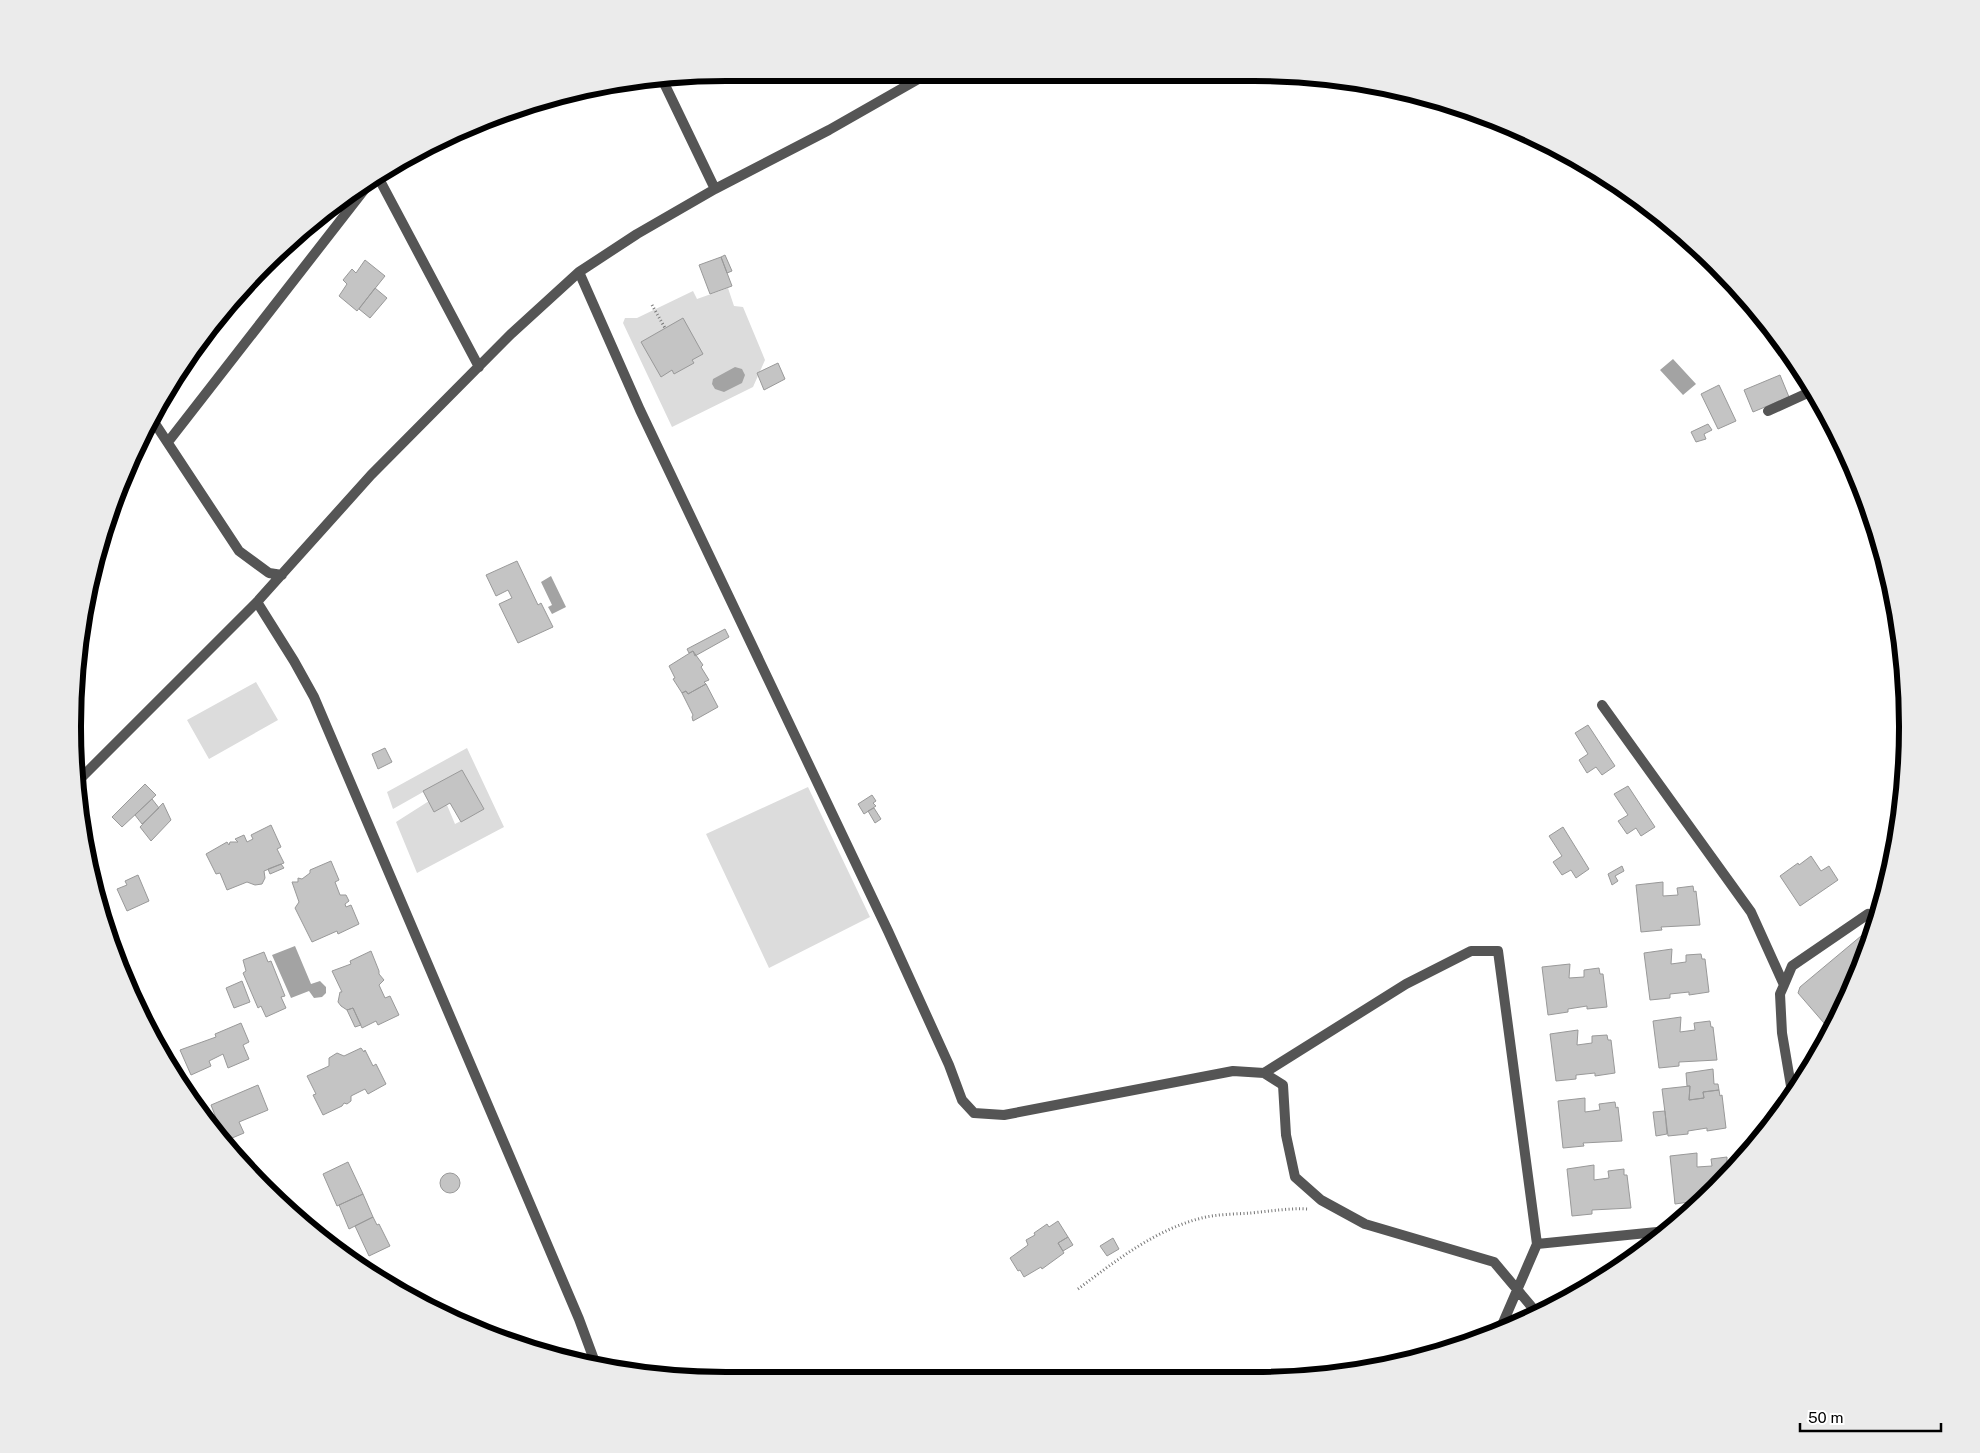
<svg xmlns="http://www.w3.org/2000/svg" width="1980" height="1453" viewBox="0 0 1980 1453" font-family="'Public Sans',sans-serif">
  <style>
    .green { fill: #dcdcdc }
    .water { fill: #a3a3a3 }
    .building { fill: #c4c4c4; stroke: #999 }
    .lines { fill: none; stroke-linecap: round; stroke-linejoin: round }
    .path { stroke: #777; stroke-width: 3; stroke-dasharray: 1 2.5; stroke-linecap: butt }
    .minor { stroke: #555; stroke-width: 10 }
    .rim { fill: none; stroke: #000; stroke-width: 6 }
  </style>
  <rect width="100%" height="100%" fill="#fff"/>
  <path class="green" d="M728 288 734 306 743 307 765 360 753 387 672 427 623 323 625 318H637L693 291 697 299Z
    M256 682 278 720 209 759 187 720Z
    M467 748 504 827 417 873 396 822 429 801 435 811 447 805 455 824 484 809 462 770 393 809 387 792Z
    M808 787 870 917 769 968 706 834Z"/>
  <path class="water" d="M1673 359 1696 384 1683 395 1660 370Z
    M735 367 742 369 745 375 742 383 724 392 715 389 712 384 713 379Z
    M551 576 566 607 552 614 548 607 552 605 541 582Z
    M295 946 311 984 320 981 326 987V993L322 997 314 998 309 991 291 998 272 955Z"/>
  <path class="building" d="M725 255 732 271 727 273 721 257Z
    M721 257 732 286 710 294 699 265Z
    M365 260 385 276 357 311 339 296 347 284 343 280 352 269 356 273Z
    M375 288 387 298 370 318 359 309Z
    M683 318 703 354 692 360 694 363 674 374 672 370 661 377 641 342Z
    M778 363 785 379 764 390 757 373Z
    M1780 375 1789 397 1753 412 1744 390Z
    M1719 385 1736 421 1718 429 1701 394Z
    M1708 424 1712 430 1704 434 1706 439 1696 442 1691 432Z
    M517 561 538 605 541 603 553 627 518 643 499 604 512 598 508 590 496 596 486 575Z
    M725 629 729 637 695 656 693 651 689 653 687 649Z
    M693 651 703 665 701 667 709 680 704 682 706 684 688 694 686 691 682 693 673 679 675 678 669 666Z
    M706 684 718 707 693 721 692 717 693 715 682 693 686 691 688 694Z
    M1588 725 1615 766 1602 775 1596 767 1587 773 1579 760 1588 754 1575 733Z
    M385 748 392 762 378 769 372 754Z
    M462 770 484 809 461 822 450 803 434 812 423 791Z
    M145 784 156 795 122 827 112 817Z
    M1628 786 1655 827 1641 836 1636 828 1627 834 1618 821 1628 815 1614 794Z
    M872 795 876 801 873 803 876 806 864 814 858 804Z
    M152 799 159 808 142 824 135 815Z
    M163 803 171 820 151 841 140 827Z
    M874 808 881 819 875 823 868 811Z
    M271 825 281 847 277 849 284 863 264 871 265 878 262 884 255 885 247 882 227 890 220 873 216 874 206 854 227 842 229 845 230 842H238L235 839 244 835 247 842 253 839 251 835Z
    M1563 827 1589 869 1576 878 1571 870 1562 875 1553 862 1562 856 1549 836Z
    M1811 856 1821 871 1829 866 1838 880 1800 906 1780 876 1798 863 1799 865Z
    M331 861 339 880 335 882 340 895H346L349 901 345 904 346 907 351 905 359 924 338 934 337 931 312 942 295 908 299 902 292 882H298V878L302 879 310 873V870Z
    M281 864 284 868 270 874 268 869Z
    M1622 866 1624 871 1615 876 1618 881 1612 885 1608 874Z
    M138 875 149 901 127 911 117 889 127 885 125 881Z
    M1663 882V896L1678 895 1677 888 1693 886 1694 892 1696 891 1700 925 1661 927 1662 930 1641 932 1636 885Z
    M1873 930V936L1830 1030 1798 993 1800 987 1867 931Z
    M1672 949 1671 964 1686 962V955L1701 954 1702 959H1705L1709 992 1689 995V992L1670 994V998L1650 1000 1644 953Z
    M371 951 379 971V974L384 980 379 985 385 998 390 996 399 1015 378 1025 376 1021 362 1028 353 1008 347 1010 341 1006 338 1002 340 992H342L332 971 351 964 350 961Z
    M264 952 268 962 271 961 285 996 281 997 286 1008 266 1017 261 1006 258 1008 243 973 246 971 243 960Z
    M1570 964 1569 978 1584 977V970L1599 968 1600 974H1603L1607 1007 1587 1009V1006L1568 1009V1012L1548 1015 1542 967Z
    M242 981 250 1002 234 1008 226 988Z
    M353 1008 361 1025 355 1027 347 1010Z
    M1681 1017 1680 1032 1695 1030 1694 1023 1710 1021 1711 1027H1713L1717 1060 1679 1062V1066L1659 1068 1653 1021Z
    M241 1023 249 1042 243 1045 249 1059 228 1068 223 1054 209 1061 211 1066 191 1075 180 1050 216 1037 215 1034Z
    M1578 1030 1577 1045 1592 1043V1036L1607 1035 1608 1040H1611L1615 1073 1595 1076V1073L1576 1075V1079L1556 1081 1550 1034Z
    M361 1048 364 1052 365 1050 373 1066 376 1064 386 1084 368 1094 365 1089 351 1096V1101L347 1104 344 1103 342 1106 323 1115 313 1095 316 1094 307 1076 329 1066V1058L337 1053 344 1056Z
    M1713 1069 1714 1084H1718L1719 1090 1703 1092 1704 1098 1689 1100 1690 1086H1687L1686 1073Z
    M258 1085 268 1110 239 1122 244 1133 225 1141 211 1105Z
    M1690 1086 1689 1100 1704 1098 1703 1092 1719 1090 1720 1096 1722 1095 1726 1128 1707 1131V1128L1688 1131V1134L1668 1136 1662 1089Z
    M1585 1098V1112L1600 1110 1599 1104 1615 1102 1616 1108 1618 1107 1622 1141 1583 1143 1584 1146 1563 1148 1558 1101Z
    M1665 1111 1667 1134 1656 1136 1653 1112Z
    M1697 1153V1167L1712 1166 1711 1159 1727 1157V1163H1730L1731 1171 1703 1197 1695 1198 1696 1201 1675 1204 1670 1156Z
    M348 1162 363 1194 337 1206 323 1174Z
    M1594 1165V1180L1609 1178 1608 1171 1624 1169V1175H1627L1631 1208 1592 1210V1214L1572 1216 1567 1169Z
    M440 1183a10 10 0 1 1 20 0a10 10 0 1 1-20 0Z
    M363 1194 373 1217 349 1229 339 1205Z
    M373 1217 377 1225 379 1224 390 1246 369 1256 355 1226Z
    M1058 1221 1068 1237 1058 1243 1064 1253 1042 1269 1041 1267 1024 1277 1020 1270 1018 1271 1010 1258 1028 1245 1026 1240 1035 1235 1034 1233 1047 1224 1049 1227Z
    M1068 1237 1073 1245 1063 1251 1058 1243Z
    M1113 1238 1119 1249 1107 1256 1100 1246Z"/>
  <g class="lines">
    <path class="path" d="M652 305 665 328
      M1078 1289C1117 1260 1157 1228 1206 1217 1221 1214 1237 1214 1251 1213 1271 1211 1289 1208 1308 1209"/>
    <path class="minor" d="M663 81 715 189
      M377 175 479 367
      M579 272 640 410 888 931 949 1065 962 1100 974 1113 1004 1115 1233 1071 1264 1073 1406 984 1471 951H1498L1537 1244 1499 1332
      M1768 411 1812 391
      M152 419 239 551 269 573 282 575
      M168 442 375 176
      M257 602 294 661 314 697 579 1319 596 1365
      M1602 705 1751 912 1784 985
      M78 781 257 602 371 475 511 334 579 272 637 234 715 189 829 130 929 73
      M1264 1073 1283 1085 1286 1135 1295 1177 1321 1200 1365 1224 1494 1262 1536 1312
      M1792 1092 1782 1033 1780 994 1784 985 1792 966 1868 914 1876 924
      M1537 1244 1667 1231"/>
  </g>
  <path d="M0 0H1980V1453H0ZM726 81H1254A645 645 0 0 1 1899 726V727A645 645 0 0 1 1254 1372H726A645 645 0 0 1 81 727V726A645 645 0 0 1 726 81Z" fill="#ebebeb" fill-rule="evenodd"/>
  <path class="rim" d="M726 81H1254A645 645 0 0 1 1899 726V727A645 645 0 0 1 1254 1372H726A645 645 0 0 1 81 727V726A645 645 0 0 1 726 81Z"/>
  <path d="M1800 1423v8h141v-8" fill="none" stroke="#000000" stroke-width="2.5"/>
  <text x="1808" y="1423" font-size="15" fill="#000000" stroke="#ffffff" stroke-width="4" paint-order="stroke">50 m</text>
</svg>
